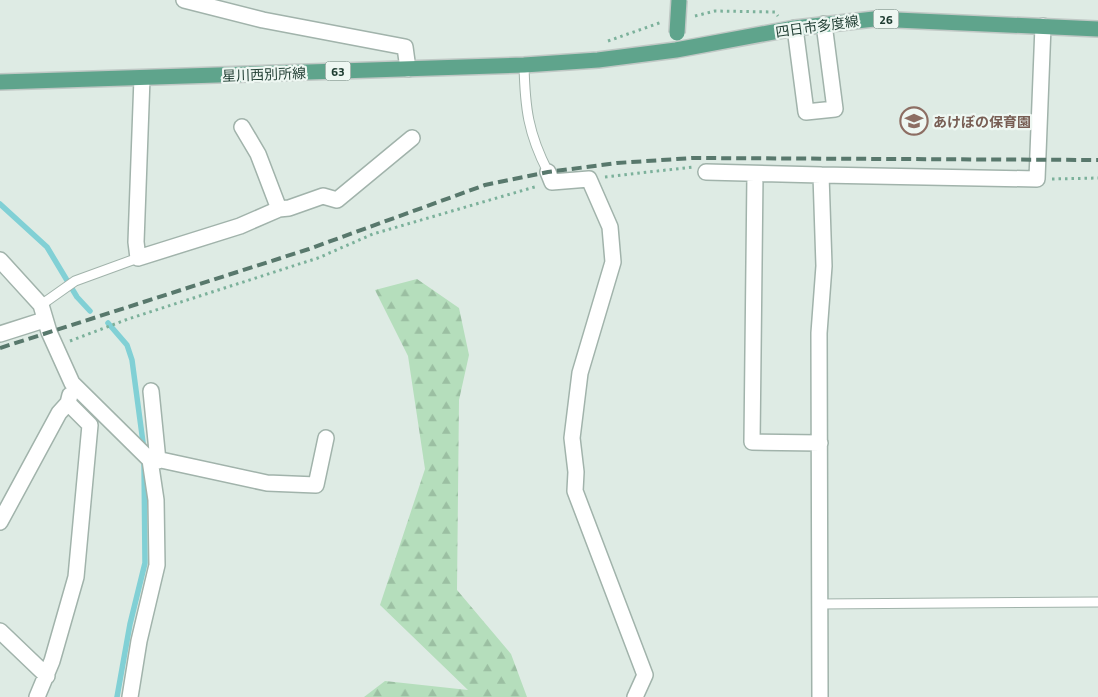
<svg xmlns="http://www.w3.org/2000/svg" width="1098" height="697" viewBox="0 0 1098 697" font-family="'Titillium Web','Noto Sans JP',sans-serif">
  <style>
    .forest { fill: url(#forest-firs) }
    .lines { fill: none; stroke-linecap: round; stroke-linejoin: round }
    .stream { stroke: #81d0d5; stroke-width: 5.5 }
    .service-casing { stroke: #a1b3ab; stroke-width: 11 }
    .minor-casing { stroke: #a1b3ab; stroke-width: 18 }
    .primary-casing { stroke: #c0c8c5; stroke-width: 18 }
    .path { stroke: #7cb19b; stroke-width: 3; stroke-dasharray: 2.5 4; stroke-linecap: butt }
    .service { stroke: #fff; stroke-width: 9 }
    .minor { stroke: #fff; stroke-width: 15 }
    .primary { stroke: #5fa48c; stroke-width: 15 }
    .rail { stroke: #58786c; stroke-width: 4; stroke-dasharray: 10 5; stroke-linecap: butt }
    .primary-bridge-casing { stroke: #c0c8c5; stroke-width: 18; stroke-linecap: butt }
    .primary-bridge { stroke: #5fa48c; stroke-width: 15 }
    .labels { text-anchor: middle; dominant-baseline: central; stroke-width: 4.5; stroke-linejoin: round; paint-order: stroke }
    .shield { fill: #eef7f2; stroke: #5c746b; stroke-width: 1 }
    .shield-label { font-size: 12px; font-weight: bold; fill: #1e3c31 }
    .street-label { font-size: 14px; fill: #1e3c31; stroke: #eef7f2 }
    .education-label { font-size: 14px; font-weight: bold; fill: #785e54; stroke: #eef7f2; text-anchor: start }
  </style>
  <defs>
    <pattern id="forest-firs" width="22" height="20" patternUnits="userSpaceOnUse" patternTransform="scale(1.25)"><rect width="22" height="20" fill="#b5debc"/><path d="M5 1l3.5 6h-7zM16 11l3.5 6h-7z" fill="#9bbfa2"/></pattern>
  </defs>
  <rect width="100%" height="100%" fill="#deebe4"/>
  <path class="forest" d="M417 279 459 308 469 355 459 400 457 590 511 654 527 697H364L385 681 468 690 380 605 425 469 408 356 375 290Z"/>
  <g class="lines">
    <path class="stream" d="M0 204 47 247 77 297 90 311
      M108 323 127 345 132 360 144 450
      M117 697 130 624 145 563 144 462"/>
    <g class="service-casing">
      <path id="service" d="M524 65C525 108 528 133 548 172
        M41 305 75 281 138 258
        M819 604 1098 602"/>
    </g>
    <g class="minor-casing">
      <path id="minor" d="M184 0 263 20 405 47 408 69
        M795 28 806 112 835 109 824 24
        M142 78 136 242 138 258 240 226 279 209 289 208 323 196 337 200 412 138
        M242 127 258 154 279 209
        M548 172 552 182 589 179 610 227 613 262 580 373 572 438 576 472 575 491 645 675 635 697
        M706 172 821 175
        M755 174 752 442 820 443
        M0 260 41 305 49 332 72 383 150 460 156 500 157 565 139 641 130 697
        M0 334 44 320
        M151 391 158 461
        M151 463 161 460 267 483 316 485 326 438
        M0 522 59 413 68 403 70 395
        M0 631 47 676
        M37 697 52 661 76 577 90 425 68 403
        M820 697 819 333 824 266 821 175 1037 179 1043 26"/>
    </g>
    <g class="primary-casing">
      <path id="primary" d="M0 82 524 65 598 60 676 50 795 28 874 19 1098 29"/>
    </g>
    <path class="path" d="M695 16 715 11 775 12 778 16
      M608 41 662 22
      M605 177 693 167
      M1052 179 1098 178
      M70 341 128 319 318 258 373 234 538 186"/>
    <use href="#service" class="service"/>
    <use href="#minor" class="minor"/>
    <use href="#primary" class="primary"/>
    <path class="rail" d="M0 348 309 249 485 185 548 172 617 163 692 158 1098 160"/>
    <g class="primary-bridge-casing">
      <path id="primary-bridge" d="M677 33 679 0"/>
    </g>
    <use href="#primary-bridge" class="primary-bridge"/>
  </g>
  <defs>
    <g id="school-ring" transform="scale(1.4375)"><circle r="9.5" fill="#eef7f2" stroke="#8d6e63" stroke-width="1.5"/><path d="M0-5L7-2L0 1L-7-2ZM-4 1L0 2.5L4 1V4Q0 6-4 4Z" fill="#8d6e63"/></g>
  </defs>
  <g fill-rule="evenodd">
    <use href="#school-ring" x="914" y="121"/>
  </g>
  <g class="labels">
    <g class="shield">
      <rect x="873.5" y="9.5" width="25" height="19" rx="4"/>
      <rect x="325.5" y="61.5" width="25" height="19" rx="4"/>
    </g>
    <g class="shield-label">
      <text x="886" y="19">26</text>
      <text x="338" y="71">63</text>
    </g>
    <g class="street-label">
      <text transform="translate(817 26) rotate(-8)">四日市多度線</text>
      <text transform="translate(264 74) rotate(-2)">星川西別所線</text>
    </g>
    <g class="education-label">
      <text x="933" y="121">あけぼの保育園</text>
    </g>
  </g>
</svg>
